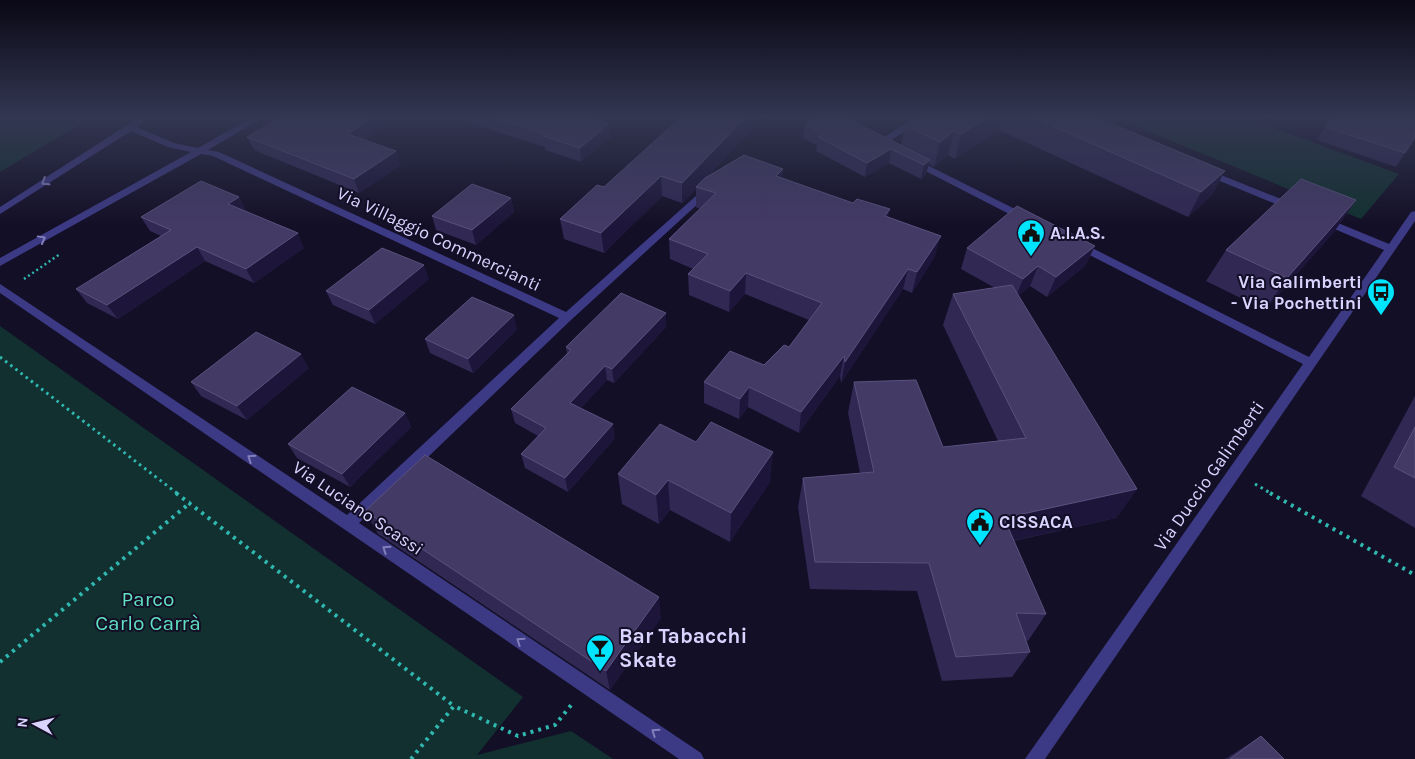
<svg xmlns="http://www.w3.org/2000/svg" width="1415" height="759" viewBox="0 0 1415 759" font-family="Karla,sans-serif">
  <style>
    .green { fill: #12302f }
    .lines { fill: none; stroke-linecap: round; stroke-linejoin: round }
    .path-far2 { stroke: #2fb8b0; stroke-width: 2.5; stroke-dasharray: 2 3; stroke-linecap: butt }
    .path-far1 { stroke: #2fb8b0; stroke-width: 3; stroke-dasharray: 2.5 4; stroke-linecap: butt }
    .path { stroke: #2fb8b0; stroke-width: 4; stroke-dasharray: 3 5; stroke-linecap: butt }
    .minor { fill: #3d3a85; fill-rule: evenodd }
    .wall { fill: #312854 }
    .shaded-wall { fill: #1d163a }
    .building { fill: #433a66; stroke: #5a527e }
    .oneway { stroke: #837fbc }
    .labels { text-anchor: middle; dominant-baseline: central; stroke-width: 4; stroke-linejoin: round; paint-order: stroke }
    .poi-label { font-size: 18px; font-weight: bold; fill: #d9d4ff; stroke: #130f26; text-anchor: start }
    .street-label { font-size: 18px; fill: #d9d4ff; stroke: #130f26 }
    .near-park-label { font-size: 21px; fill: #5fe0c0; stroke: #130f26 }
    .near-poi-label { font-size: 21px; font-weight: bold; fill: #d9d4ff; stroke: #130f26; text-anchor: start }
  </style>
  <rect width="100%" height="100%" fill="#130f26"/>
  <path class="green" d="M0 118H90L0 172Z
    M1116 118H1246L1399 174 1361 219Z
    M0 326 523 697 477 755 571 731 613 759H0Z"/>
  <g class="lines">
    <path class="path-far2" d="M24 279 60 254"/>
    <path class="path-far1" d="M0 357 178 494
      M1255 484 1272 494"/>
    <path class="path" d="M176 493 454 706
      M1270 493 1415 575
      M0 662 191 502
      M411 759 454 706 518 736 555 725 572 704"/>
    <path class="minor" d="M138 118H149L137 127 174 143 198 148 251 118H262L208 150 219 152 566 312 706 187H712V191L571 320 359 523 701 753 704 759H679L0 293V284L347 515 559 318 213 156 201 154 0 266V258L191 152 168 147 131 131 0 214V207Z
      M914 118H925L882 146 874 144Z
      M913 158 1029 216 1030 218 1029 220H1021L910 163V159Z
      M1206 169 1296 205 1297 207 1296 209H1288L1203 174 1201 172Z
      M1415 211V221L1045 759H1025L1303 364 1074 247V243H1082L1309 357 1384 250 1318 222V218H1326L1389 244 1411 212Z"/>
  </g>
  <path class="wall" d="M466 118H592L609 124 610 137 581 162 545 150V147L467 122Z
    M763 118 706 178H783L888 217 935 256 912 293 903 289 841 383 840 376 799 433 748 407 739 419 704 403V382L764 365 789 347 809 320 745 294 729 312 689 295 688 274 693 269 670 259 669 239 700 209 696 207V189L682 203 662 196 604 253 564 239 560 219 604 187Z
    M918 118H1098L1225 171 1211 196 1188 217 999 130 955 159 948 155 934 167 929 164 926 174 921 179 889 163 865 177 816 151 817 145 803 138 805 125 901 146 905 126Z
    M1325 127 1405 153 1396 167 1317 140Z
    M247 137 365 140 401 165 359 193 254 150Z
    M239 197 246 211 304 248 254 283 205 261 118 319 87 303 76 289 161 236 150 231 141 217Z
    M511 198 514 212 476 245 436 230 432 216Z
    M1356 200 1334 232 1265 310 1206 281 1226 250Z
    M1095 246 1085 266 1047 297 1030 286 1018 296 1137 489 1116 518 1014 541 1046 614 1028 641 1026 640 1030 652 1012 677 942 681 917 591 810 589 798 507 803 478 860 473 848 413 854 382 943 447 998 441 943 325 953 294 995 288 961 269 967 248Z
    M429 279 375 324 333 305 326 291Z
    M666 327 614 383 607 380 581 408 615 438 568 492 525 468 521 454 538 436 515 423 511 409 567 354 566 347Z
    M517 329 473 373 430 353 425 339Z
    M309 368 247 420 201 396 191 382Z
    M1415 396V528L1361 496Z
    M405 413 411 427 350 487 297 458 288 444Z
    M618 474 770 482 730 542 670 510 659 524 622 504Z
    M365 511 661 618 610 690 378 534Z
    M1261 736 1284 759H1225L1227 758Z"/>
  <path class="shaded-wall" d="M372 118H398L353 148 348 134Z
    M745 118H763L697 187H696V189L682 203V183Z
    M987 118H1003L999 130 955 159 961 134Z
    M609 124 610 137 581 162 580 148Z
    M954 131 948 155 934 167 940 142Z
    M891 149 889 163 865 177 867 163Z
    M396 151 401 165 359 193 354 179Z
    M930 160 926 174 921 179 924 165Z
    M783 169 782 189 776 176Z
    M1225 171 1211 196 1188 217 1201 192Z
    M661 176 662 196 604 253 601 233Z
    M239 197 246 211 228 204Z
    M511 198 514 212 476 245 472 230Z
    M1356 200 1334 232 1265 310 1287 278Z
    M890 209 886 229 885 216Z
    M298 233 304 248 254 283 246 269Z
    M941 236 935 256 912 293 917 272Z
    M1095 246 1085 266 1047 297 1056 277Z
    M197 247 205 261 118 319 107 305Z
    M424 265 429 279 375 324 369 310Z
    M1038 266 1030 286 1015 299 1023 279Z
    M908 269 903 289 841 383 845 362Z
    M746 273 745 294 729 312 730 291Z
    M666 313V327L614 383 612 369Z
    M514 315 517 329 473 373 468 359Z
    M301 354 309 368 247 420 237 406Z
    M844 356 840 376 799 433 801 412Z
    M605 366 607 380 573 417 570 403Z
    M749 387 748 407 739 419 740 399Z
    M405 413 411 427 350 487 342 474Z
    M613 424 615 438 568 492 565 478Z
    M773 452 770 482 730 542 731 513Z
    M668 480 670 510 659 524 656 495Z
    M1137 489 1116 518 989 546 1004 518Z
    M659 597 661 618 610 690 606 671Z"/>
  <path class="building" d="M279 118H372L348 134 396 151 354 179 247 137Z
    M495 118H592L609 124 580 148 543 136 545 134Z
    M680 118H745L682 183 661 176 601 233 560 219 597 185 604 187Z
    M815 118H847L930 160 924 165 891 149 867 163 818 137 823 134 805 125Z
    M918 118H987L961 134 954 131 940 142 905 126Z
    M1034 118H1098L1225 171 1201 192Z
    M1331 118H1415V137L1405 153 1325 127Z
    M744 155 783 169 776 176 853 203 857 199 890 209 885 216 941 236 917 272 908 269 845 362 844 356 801 412 749 387 740 399 704 382 730 351 764 365 784 345 789 347 822 303 746 273 730 291 688 274 708 254 669 239 716 193 696 187 705 178Z
    M1301 179 1356 200 1287 278 1226 250Z
    M201 181 239 197 228 204 298 233 246 269 197 247 107 305 76 289 171 230 141 217Z
    M472 184 511 198 472 230 432 216Z
    M1017 206 1095 246 1056 277 1038 266 1023 279 967 248Z
    M382 248 424 265 369 310 326 291Z
    M1012 285 1137 489 1004 518 1046 614 1016 613 1030 652 956 657 929 563 815 562 803 478 874 472 854 382 916 380 943 447 1026 438 953 294Z
    M621 293 666 313 612 369 605 366 570 403 613 424 565 478 521 454 546 428 511 409 571 350 566 347Z
    M472 297 514 315 468 359 425 339Z
    M256 332 301 354 237 406 191 382Z
    M352 387 405 413 342 474 288 444Z
    M711 422 773 452 731 513 668 480 656 495 618 474 660 424 696 442Z
    M1415 427V478L1394 467Z
    M425 455 659 597 606 671 365 511Z
    M1261 736 1284 759H1230Z"/>
  <defs><path id="oneway-chevron" d="M-2-3.5L2.5 0L-2 3.5" fill="none" stroke-width="1.6" stroke-linecap="round" stroke-linejoin="round" transform="scale(1.25)"/></defs>
  <g class="oneway">
    <use href="#oneway-chevron" transform="translate(45 182) rotate(147)"/>
    <use href="#oneway-chevron" transform="translate(42 239) rotate(-29)"/>
    <use href="#oneway-chevron" transform="translate(251 458) rotate(-146)"/>
    <use href="#oneway-chevron" transform="translate(386 549) rotate(-146)"/>
    <use href="#oneway-chevron" transform="translate(520 641) rotate(-146)"/>
    <use href="#oneway-chevron" transform="translate(655 732) rotate(-146)"/>
  </g>
  <linearGradient id="sky" x2="0" y2="1"><stop stop-color="#0a0815"/><stop offset="0.52" stop-color="#333752"/><stop offset="1" stop-color="#333752" stop-opacity="0"/></linearGradient>
  <rect width="1415" height="225" fill="url(#sky)"/>
  <defs>
    <g id="civic-pin" transform="scale(1.4375)"><path d="M0 17L-7.5 6A9.5 9.5 0 1 1 7.5 6Z" fill="#00e5ff" stroke="#130f26"/><path d="M-.6-6.5H3V-4.5H.6V-3L4-1V1h2V6H-6V1h2V-1L-.6-3ZM-1.2 2.5V6h2.4V2.5Z" fill="#111"/></g>
    <g id="bus-pin" transform="scale(1.4375)"><path d="M0 17L-7.5 6A9.5 9.5 0 1 1 7.5 6Z" fill="#00e5ff" stroke="#130f26"/><path d="M-5-6H5V4H4V6H2V4H-2V6H-4V4H-5ZM-3.5-4V0h7V-4ZM-3.5 1.2v1.5H-2V1.2ZM2 1.2v1.5H3.5V1.2Z" fill="#111"/></g>
    <g id="bar-pin" transform="scale(1.4375)"><path d="M0 17L-7.5 6A9.5 9.5 0 1 1 7.5 6Z" fill="#00e5ff" stroke="#130f26"/><path d="M-6-5H6L.8 .8V4.5H3.5V6h-7V4.5H-.8V.8Z" fill="#111"/></g>
  </defs>
  <g fill-rule="evenodd">
    <use href="#civic-pin" x="1031" y="233"/>
    <use href="#bus-pin" x="1381" y="292"/>
    <use href="#civic-pin" x="980" y="522"/>
    <use href="#bar-pin" x="600" y="648"/>
  </g>
  <g class="labels">
    <g class="poi-label">
      <text x="1050" y="233">A.I.A.S.</text>
      <text x="1362" y="282" text-anchor="end">Via Galimberti<tspan x="1362" dy="21">- Via Pochettini</tspan></text>
      <text x="999" y="522">CISSACA</text>
    </g>
    <g class="street-label">
      <text transform="translate(439 239) rotate(25)">Via Villaggio Commercianti</text>
      <text transform="translate(1209 476) rotate(-55)">Via Duccio Galimberti</text>
      <text transform="translate(358 508) rotate(34)">Via Luciano Scassi</text>
    </g>
    <g class="near-park-label">
      <text x="148" y="599">Parco<tspan x="148" dy="24">Carlo Carrà</tspan></text>
    </g>
    <g class="near-poi-label">
      <text x="619" y="636">Bar Tabacchi<tspan x="619" dy="24">Skate</tspan></text>
    </g>
  </g>
  <g transform="translate(35 724) rotate(277)" stroke="#130f26" stroke-width="4" paint-order="stroke">
  <path d="M0-4L9 19L0 12L-9 19Z" fill="#d9d4ff"/>
  <text y="-8" font-size="14" font-weight="bold" text-anchor="middle" fill="#d9d4ff">N</text>
  </g>
</svg>
